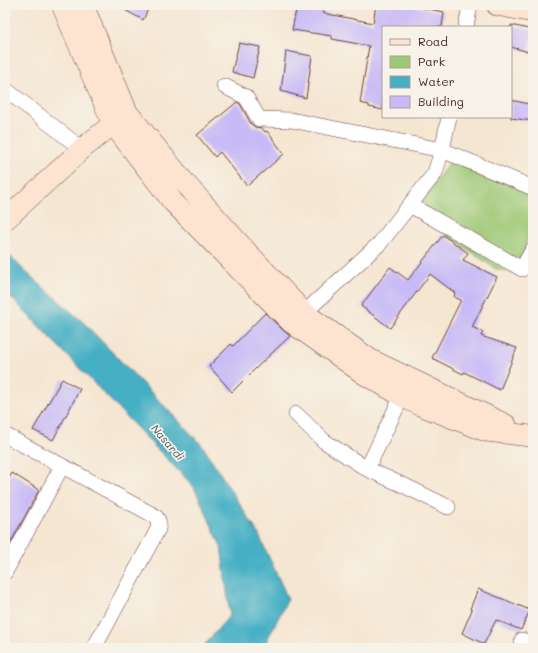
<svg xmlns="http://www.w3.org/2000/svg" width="538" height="653" viewBox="0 0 538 653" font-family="Mali,sans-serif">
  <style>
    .green { fill: #9dc875; stroke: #747450 }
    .water { fill: #45afc4; stroke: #486778 }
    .building { fill: #c7baf6 }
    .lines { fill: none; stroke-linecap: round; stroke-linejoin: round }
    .street-casing { stroke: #643d44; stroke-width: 16 }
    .secondary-casing { stroke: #643d44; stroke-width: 22 }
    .street { stroke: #fff; stroke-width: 15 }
    .secondary { stroke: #fde4d1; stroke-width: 21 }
    .labels { text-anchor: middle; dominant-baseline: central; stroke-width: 3.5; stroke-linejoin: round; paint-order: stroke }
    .water-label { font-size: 11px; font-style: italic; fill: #485968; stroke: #f7f3e8 }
  </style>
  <rect width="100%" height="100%" fill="#f7f3e8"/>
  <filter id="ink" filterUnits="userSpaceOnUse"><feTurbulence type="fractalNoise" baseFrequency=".025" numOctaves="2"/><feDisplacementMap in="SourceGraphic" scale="8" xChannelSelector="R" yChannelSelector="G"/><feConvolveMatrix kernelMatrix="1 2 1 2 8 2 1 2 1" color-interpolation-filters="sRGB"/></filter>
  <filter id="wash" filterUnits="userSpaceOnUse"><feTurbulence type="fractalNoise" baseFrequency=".012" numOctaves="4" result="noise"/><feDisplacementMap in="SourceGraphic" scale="16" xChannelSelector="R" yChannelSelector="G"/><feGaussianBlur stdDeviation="0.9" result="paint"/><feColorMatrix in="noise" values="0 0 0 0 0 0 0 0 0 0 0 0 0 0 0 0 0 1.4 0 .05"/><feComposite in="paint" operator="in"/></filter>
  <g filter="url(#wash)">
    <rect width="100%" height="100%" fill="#f5e6d2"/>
    <path class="green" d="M453 158 533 193V224L528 233 521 273 496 269 430 223 422 199Z"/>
    <path class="water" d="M5 251 27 273 84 323 202 445 258 533 288 599 263 648H202L230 615 221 546 194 487 5 291Z"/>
    <g id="blocks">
      <path class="building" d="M116 5H150L143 20Z
        M297 5H304L323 9V13L373 23 376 5H407L444 12 442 27H383V110L369 107V105L360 103 369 46 332 39V36L292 30Z
        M511 25 533 30 529 52 511 47Z
        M239 43 260 47 253 78 232 72Z
        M286 51 312 56 306 98 281 91Z
        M511 100 533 105V121L511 118Z
        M237 102 240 104 251 124 255 127 262 128 265 132 267 131 284 154 247 186 220 152 215 157 197 135Z
        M443 235 468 253 463 260 497 277 472 327 483 332 481 336 517 348 500 390 464 372 463 374 432 358 461 300 454 297 455 293 430 274 390 328 361 306 390 267 408 280Z
        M265 313 283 330 290 336 255 369 232 392 209 366 231 344 233 346Z
        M62 379 80 389 53 440 33 430Z
        M12 473 39 490 5 553V485Z
        M478 589 530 610 521 630 496 620 484 644 462 633 472 610 470 609Z"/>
    </g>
  </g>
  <g filter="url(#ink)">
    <use href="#blocks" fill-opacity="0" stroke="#643d44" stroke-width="1"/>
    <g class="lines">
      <g class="street-casing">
        <path id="street" d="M466 27 470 5
          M224 86 246 97 259 119 291 120 442 150 533 188
          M5 89 82 149
          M410 205 522 269 533 249
          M297 318 304 313 380 243 435 173 442 150 449 117
          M402 396 367 469 405 486 448 507
          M296 414 324 441 367 469
          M5 435 155 516C159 520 159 523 158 529L94 648
          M5 572 62 466
          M522 640 533 644"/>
      </g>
      <g class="secondary-casing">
        <path id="secondary" d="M62 5 113 124 173 202 284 315 291 322 364 374 402 396 420 405 486 431 530 436
          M83 5 127 112 185 183 245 250 304 313 371 360 506 425
          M497 5 533 12
          M5 220 82 149 124 115"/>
      </g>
      <use href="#street" class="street"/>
      <use href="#secondary" class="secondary"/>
    </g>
  </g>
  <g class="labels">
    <g class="water-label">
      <text transform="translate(168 442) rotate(49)">Nasardi</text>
    </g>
  </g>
  <rect width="538" height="653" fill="none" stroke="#f7f3e8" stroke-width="20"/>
  <rect x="382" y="26" width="130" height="92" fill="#f7f3e8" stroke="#b29e9c"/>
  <rect x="390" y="39" width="20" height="6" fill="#fde4d1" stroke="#b29e9c"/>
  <text x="418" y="46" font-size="12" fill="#4a1f2b">Road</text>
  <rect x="390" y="56" width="20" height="12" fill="#9dc875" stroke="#b29e9c"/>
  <text x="418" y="66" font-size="12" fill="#4a1f2b">Park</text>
  <rect x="390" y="76" width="20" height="12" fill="#45afc4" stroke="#b29e9c"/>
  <text x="418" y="86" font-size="12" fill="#4a1f2b">Water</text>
  <rect x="390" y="96" width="20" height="12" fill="#c7baf6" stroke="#b29e9c"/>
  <text x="418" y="106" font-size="12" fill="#4a1f2b">Building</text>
</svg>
